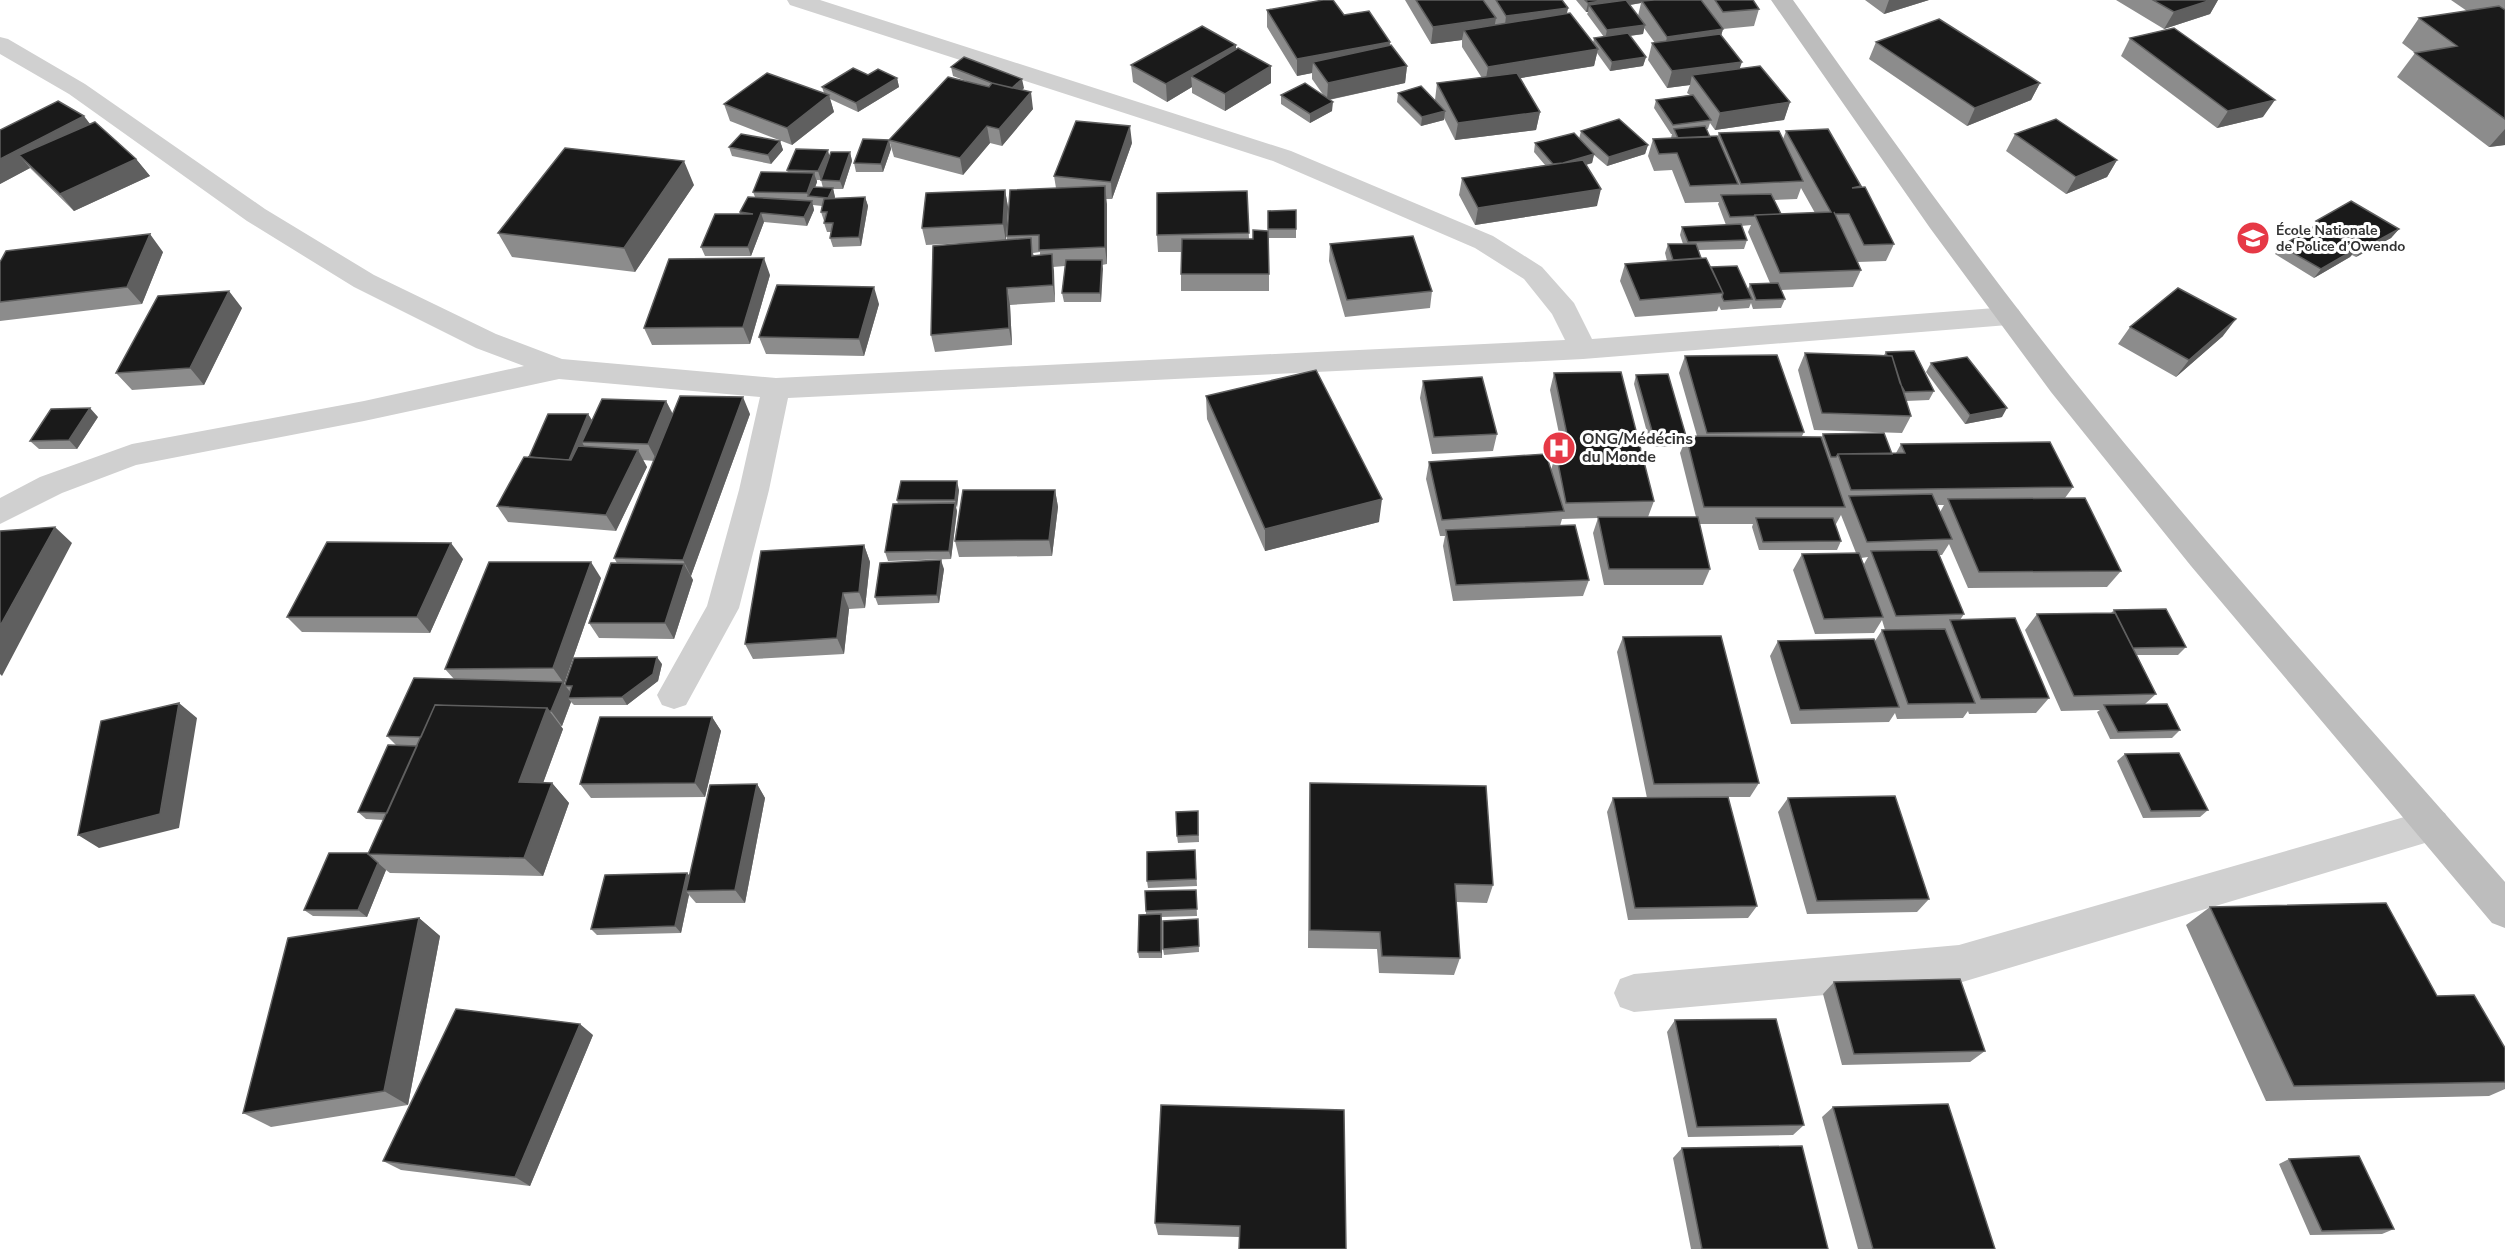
<svg xmlns="http://www.w3.org/2000/svg" width="2505" height="1249" viewBox="0 0 2505 1249" font-family="'Nunito Sans',sans-serif">
  <style>
    .lines { fill: none; stroke-linecap: round; stroke-linejoin: round }
    .street { fill: #d0d0d0; fill-rule: evenodd }
    .secondary { fill: #bdbdbd; fill-rule: evenodd }
    .wall { fill: #8c8c8c; fill-rule: evenodd }
    .shaded-wall { fill: #5f5f5f }
    .building { fill: #1a1a1a; stroke: #5f5f5f; stroke-width: 1.5 }
    .labels { text-anchor: middle; dominant-baseline: central; stroke-width: 6; stroke-linejoin: round; paint-order: stroke }
    .far-poi-label { font-size: 14px; font-weight: bold; fill: #333; stroke: #fff; text-anchor: start }
    .poi-label { font-size: 16px; font-weight: bold; fill: #333; stroke: #fff; text-anchor: start }
  </style>
  <rect width="100%" height="100%" fill="#fff"/>
  <g class="lines">
    <path class="street" d="M787 0H820L1291 151 1493 236 1542 267 1574 303 1592 339 2008 307 2018 309 2022 316 2018 323 2008 325 1583 359 788 398 769 490 739 608 686 705 674 709 662 705 657 695 707 606 739 490 760 397 559 379 364 421 136 465 62 493 0 524V498L40 477 132 444 364 401 524 366 476 348 354 287 247 221 69 94 0 54V37L8 39 85 84 265 209 374 275 496 334 562 359 776 378 1565 340 1552 314 1524 279 1475 248 1273 161 790 5Z
      M2432 809 2445 813 2450 825 2445 837 1959 983 1634 1012 1620 1007 1614 993 1620 979 1634 974 1959 945Z"/>
    <path class="secondary" d="M1771 0H1793C1883 127 1973 254 2070 376 2209 550 2359 715 2505 882V928L2492 923 2191 566 2051 392 1930 228Z"/>
  </g>
  <path class="wall" d="M1405 0H1562L1568 8 1567 13 1593 43 1594 38 1604 37 1587 14 1588 12H1586L1576 0H1753L1759 9 1754 26 1723 29 1721 36 1739 69 1790 102 1784 120 1715 130 1710 123 1708 129H1706L1710 137H1717L1719 133 1783 139 1786 131 1861 186V187L1894 244 1886 261 1858 262 1861 270 1853 287 1781 290 1785 299 1781 308 1753 309 1751 303 1749 308 1721 310 1719 306 1717 311 1635 317 1620 281 1625 264 1667 261 1665 253 1668 244H1683L1680 235 1682 227 1726 225 1718 204 1719 202 1685 203 1672 170 1654 171 1648 156 1653 139 1671 138 1672 134H1671L1654 108 1656 100 1690 95 1687 93 1690 85 1667 88 1648 60 1652 43H1655L1644 28 1643 34 1630 36 1646 57 1643 66 1610 71 1597 53 1594 66 1520 78 1540 112 1536 130 1455 140 1444 118V120L1421 126 1397 102 1398 93 1435 100 1437 83 1482 78 1462 47V40L1431 44ZM1641 3 1638 16 1630 5ZM1801 188 1815 213 1781 214 1774 200 1797 199ZM1751 225 1748 232 1770 283 1750 284 1748 289 1711 267 1701 258 1698 250 1744 249 1747 240 1741 226Z
    M1865 0H1929L1884 14Z
    M2116 0H2218L2210 14 2164 29Z
    M2451 0H2505V145L2489 147 2397 77 2415 53 2402 43 2419 18 2467 11Z
    M1267 10 1344 15 1390 45 1407 66 1405 83 1329 100 1332 111 1310 123 1281 104V95L1324 96 1312 79V73L1297 76 1267 27Z
    M2130 38 2263 117 2217 128 2121 56Z
    M1876 42 2040 83 2031 100 1967 126 1869 59Z
    M1236 45V49L1271 66V83L1225 111 1192 93V87L1167 102 1133 82 1131 65Z
    M951 67 1024 88 1022 90 1033 109 1002 146 990 143 963 175 894 157 889 140 966 81 953 76Z
    M868 75 897 78 899 87 858 112 830 99 834 112 792 145 730 121 724 104 824 93 822 87Z
    M90 124 136 159 150 176 74 211 30 168 0 184V130Z
    M1581 131 1648 145 1645 154 1607 166 1594 155 1592 163 1586 165 1597 206 1475 225 1459 195 1462 178 1545 165 1534 152 1535 143 1579 139Z
    M2015 134 2117 160 2107 177 2066 194 2006 151Z
    M889 140 891 149 883 172H856L854 163Z
    M780 141 783 150 771 164 732 156 729 147Z
    M1132 143 1112 199H1106L1107 264 1102 265 1101 302H1064L1062 293 1065 266 1053 267 1055 302 1010 305 1012 345 935 352 931 335 966 243 926 245 922 228 1005 190 1008 207 1006 240H1007V236L1056 188 1054 176ZM1040 252V255L1034 256 1033 253Z
    M850 152 852 161 843 189H833L835 198 865 197 868 206 861 246 833 247 830 238 831 232H827L824 223 825 221H824L821 212 822 206 813 205 814 210 807 226 764 222 751 256H705L701 247 740 214V212L755 197 753 192 788 173 787 170 829 156ZM817 180H821L823 188 815 187 817 182Z
    M694 185 635 272 512 257 498 233Z
    M1247 191 1249 239H1253L1268 231V211L1296 229V238H1269V291H1181V252H1158L1157 235Z
    M2316 221 2399 229 2391 238 2356 257 2352 255 2350 257 2314 278 2275 254 2281 246 2310 230Z
    M1330 244 1432 291 1430 308 1345 317 1329 261Z
    M163 252 142 304 0 321V262Z
    M770 275 750 344 652 345 644 328Z
    M879 304 864 356 766 354 759 337Z
    M242 308 204 385 132 390 116 373Z
    M2130 327 2223 336 2176 377 2118 344Z
    M1886 352 1934 391 1929 400 1906 401 1911 416 1902 433 1814 430 1798 370 1805 353 1884 355Z
    M1685 356 1804 432 1802 436 1821 438 1823 434 1892 454 1896 453 1901 444 2073 487 2065 498 2121 571 2107 587 1968 588 1949 544 1942 555H1939L1964 614 1960 620 2049 698 2036 713 1969 714 1968 711 1963 718 1897 719 1895 713 1889 722 1791 724 1770 656 1778 641H1875L1882 630H1885L1882 620 1874 633 1815 634 1793 570 1802 554 1856 553 1841 515 1836 524H1835L1841 541 1837 550H1759L1752 527 1753 524H1699L1710 569 1703 585H1604L1593 533 1598 518 1562 519 1560 526 1589 580 1583 596 1453 601 1443 546 1445 536H1440L1426 479 1429 462 1551 470 1556 453H1563L1550 390 1554 373 1654 501 1648 517H1696L1680 453 1683 446 1651 447 1634 384 1636 375 1686 436H1697L1679 373ZM1937 505H1944L1940 512ZM1868 557 1864 564 1861 558Z
    M1931 363 2002 417 1965 424 1926 372Z
    M1423 381 1497 434 1493 451 1432 454 1420 398Z
    M1206 396 1379 522 1265 551 1207 419Z
    M666 401 673 414H750L691 576 693 580 674 639 599 638 589 623 617 563 614 558 654 461 643 460 647 467 616 531 508 522 497 506 529 457 588 414 592 420Z
    M98 417 77 449H39L30 441Z
    M959 490 956 508 957 511 951 559 888 561 885 552 898 504 897 500Z
    M1055 490 1058 507 1052 556 959 557 955 541Z
    M864 545 870 562 865 608 849 609 844 654 753 659 745 644Z
    M463 559 430 633 302 632 287 617Z
    M944 569 939 603 878 605 875 597Z
    M601 578 564 684H565L662 664 658 681 627 705H574L571 702 562 726H561L563 729 543 783H552L569 803 543 876 390 873 386 870 367 917 313 916 304 910 368 853 384 820 366 819 358 812 396 745 387 736 454 679 445 669Z
    M2114 610 2186 647 2178 655H2137L2156 694 2145 704 2180 730 2172 738 2110 739 2097 712 2100 710 2061 711 2025 630 2037 614 2111 613Z
    M1623 637 1759 783 1750 797H1728L1757 906 1748 918 1628 920 1607 812 1613 798H1647L1617 652Z
    M712 717 721 731 705 797 591 798 580 784Z
    M2125 754 2208 810 2200 817 2143 818 2117 761Z
    M1310 783 1493 885 1487 903 1456 902 1460 958 1454 975 1379 973 1377 949 1308 948 1309 803Z
    M757 784 765 798 745 903H696L689 895 681 933 597 935 591 929 687 873 690 876Z
    M1788 798 1929 899 1917 912 1807 914 1778 812Z
    M1198 811 1199 842 1178 843 1177 836Z
    M1195 850 1197 886 1148 888 1147 881Z
    M1196 890 1197 916 1161 917 1162 958H1139L1138 952 1146 915V911Z
    M2210 907 2437 996 2505 1048V1089L2489 1096 2266 1101 2186 925Z
    M419 918 440 936 408 1105 271 1127 243 1113Z
    M1198 919 1199 952 1164 955 1163 949Z
    M1834 982 1985 1051 1970 1062 1842 1065 1823 994Z
    M1675 1020 1804 1125 1793 1135 1688 1137 1667 1032Z
    M593 1035 530 1186 401 1170 383 1161Z
    M1833 1107 1995 1249H1858L1822 1117Z
    M1344 1110 1239 1237 1158 1235 1155 1223Z
    M1682 1148 1828 1249H1691L1673 1158Z
    M2289 1159 2394 1229 2382 1234 2310 1235 2279 1164Z"/>
  <path class="shaded-wall" d="M1607 0H1653L1642 1 1641 3 1593 11 1589 5 1588 12H1586L1588 3Z
    M1889 0H1929L1884 14Z
    M2211 0H2218L2210 14 2164 29 2174 12Z
    M1568 8 1564 25 1504 33 1506 16Z
    M1496 18 1493 35 1464 30 1462 40 1431 44 1433 27Z
    M1645 25 1643 34 1605 39 1607 30Z
    M1723 29 1718 46 1663 54 1667 37Z
    M1390 42 1389 59 1313 62 1312 73 1297 76V59Z
    M1236 45V62L1191 76 1192 87 1167 102 1166 84Z
    M1598 49 1594 66 1485 84 1488 67Z
    M1646 57 1643 66 1610 71 1612 62Z
    M1742 62 1736 79 1692 75 1690 85 1667 88 1672 71Z
    M1271 66V83L1225 111V94Z
    M1407 66 1405 83 1327 100 1328 83Z
    M897 78 899 87 858 112 856 103Z
    M1022 79 1024 88 1011 99 1010 90Z
    M2040 83 2031 100 1967 126 1975 108Z
    M1031 92 1033 109 1002 146 999 129Z
    M829 95 834 112 792 145 787 128Z
    M2275 100 2263 117 2217 128 2228 111Z
    M1333 102 1332 111 1310 123V114Z
    M1790 102 1784 120 1715 130 1720 113Z
    M1445 111 1444 120 1421 126 1422 117Z
    M1540 112 1536 130 1455 140 1458 123Z
    M84 116 97 133 19 155 30 168 0 184V159Z
    M987 126 990 143 963 175 960 158Z
    M1130 126 1132 143 1112 199 1111 182Z
    M2505 129V145L2489 147Z
    M889 140 891 149 883 172 881 164Z
    M780 141 783 150 771 164 768 155Z
    M1648 145 1645 154 1607 166 1609 157Z
    M828 150 830 159 821 180 818 171Z
    M850 152 852 161 843 189 840 181Z
    M1594 154 1592 163 1552 174 1554 165Z
    M136 159 150 176 74 211 60 194Z
    M2117 160 2107 177 2066 194 2076 177Z
    M684 161 694 185 635 272 624 248Z
    M814 173 817 182 812 196H808L807 193Z
    M1105 186 1107 204V264L1105 247Z
    M833 188 835 197 831 207 828 198Z
    M1601 189 1597 206 1475 225 1478 208Z
    M1005 190 1008 207 1006 242 1003 224Z
    M865 197 868 206 861 246 859 237Z
    M812 201 814 210 807 226 804 217Z
    M761 213 764 222 751 256 748 247Z
    M2399 229 2391 238 2356 257 2364 248Z
    M150 234 163 252 142 304 127 287Z
    M2357 248 2350 257 2314 278 2321 269Z
    M1052 254 1054 271 1055 302 1053 285Z
    M764 258 770 275 750 344 743 327Z
    M1102 260 1103 269 1101 302 1100 293Z
    M874 287 879 304 864 356 859 339Z
    M1007 288 1010 305 1012 345 1009 328Z
    M229 291 242 308 204 385 190 368Z
    M2236 319 2223 336 2176 377 2189 360Z
    M743 397 750 414 691 576 683 560Z
    M666 401 674 417 657 461 648 444Z
    M90 408 98 417 77 449 69 440Z
    M2007 408 2002 417 1965 424 1970 415Z
    M588 414 593 422 582 442 584 446 573 472 568 463Z
    M638 450 647 467 616 531 606 515Z
    M957 481 959 490 957 508 955 500Z
    M1055 490 1058 507 1052 556 1049 540Z
    M1382 499 1379 522 1265 551V529Z
    M955 503 957 511 951 559 949 551Z
    M55 527 72 543 2 676 0 674V626Z
    M451 543 463 559 430 633 417 617Z
    M864 545 870 562 865 608 859 592Z
    M941 560 944 569 939 603 937 595Z
    M591 562 601 578 564 684 574 697 568 698 571 702 562 726 551 711 563 682 553 668Z
    M684 564 693 580 674 639 665 623Z
    M843 593 849 609 844 654 837 638Z
    M657 657 662 664 658 681 627 705 622 697Z
    M179 703 197 718 179 828 99 848 78 835Z
    M547 708 563 729 536 802 519 782Z
    M712 717 721 731 705 797 695 783Z
    M552 783 569 803 543 876 524 858Z
    M757 784 765 798 745 903 735 890Z
    M378 863 386 870 367 917 358 910Z
    M687 873 693 880 686 891 689 895 681 933 675 926Z
    M1161 914 1162 920V958L1161 952Z
    M419 918 440 936 408 1105 384 1091Z
    M580 1024 593 1035 530 1186 515 1177Z"/>
  <path class="building" d="M1323 0H1333L1344 15 1369 11 1390 42 1297 59 1267 10Z
    M1416 0H1483L1496 18 1433 27Z
    M1496 0H1562L1568 8 1506 16Z
    M1585 0H1607L1588 3Z
    M1626 0 1645 25 1607 30 1589 5Z
    M1654 0H1701L1723 29 1667 37 1642 1Z
    M1715 0H1753L1759 9 1723 12Z
    M2153 0H2211L2174 12Z
    M2499 6 2505 10V119L2415 53 2457 46 2419 18Z
    M1570 13 1598 49 1488 67 1464 30Z
    M1939 19 2040 83 1975 108 1876 42Z
    M1202 26 1236 45 1166 84 1131 65Z
    M2174 28 2275 100 2228 111 2130 38Z
    M1628 33 1646 57 1612 62 1594 38Z
    M1720 34 1742 62 1672 71 1652 43Z
    M1391 45 1407 66 1328 83 1313 62Z
    M1238 48 1271 66 1225 94 1191 76Z
    M964 57 1022 79 1012 88 992 83 951 67Z
    M1760 66 1790 102 1720 113 1692 75Z
    M853 68 868 75 878 69 897 78 856 103 822 87Z
    M767 73 829 95 787 128 724 104Z
    M1517 73 1540 112 1458 123 1437 83Z
    M948 77 989 87 992 83 1031 92 999 129 987 126 960 158 889 140Z
    M1305 83 1333 102 1310 114 1281 95Z
    M1421 86 1445 111 1422 117 1398 93Z
    M1693 95 1711 120 1673 125 1656 100Z
    M58 101 84 116 0 159V130Z
    M1619 119 1648 145 1609 157 1581 131Z
    M2056 119 2117 160 2076 177 2015 134Z
    M1076 121 1130 126 1111 182 1054 176Z
    M95 122 136 159 60 194 19 155Z
    M1705 126 1710 137 1678 138 1674 129Z
    M1828 129 1861 186 1852 188 1865 187 1894 244 1864 245 1849 214H1835L1834 212 1861 270 1780 273 1755 215 1831 212 1786 131Z
    M1779 131 1803 181 1741 184 1719 133Z
    M1574 133 1594 154 1563 163 1553 164 1535 143Z
    M741 134 780 141 768 155 729 147Z
    M1717 136 1738 184 1690 186 1677 153 1659 154 1653 139Z
    M863 139 889 140 881 164 854 163Z
    M565 148 684 161 624 248 498 233Z
    M796 149 828 150 818 171 787 170Z
    M831 152H850L840 181 821 180Z
    M1583 160 1601 189 1478 208 1462 178Z
    M761 172 814 173 807 193 753 192Z
    M1105 186V247L1039 250V235L1007 236 1010 190Z
    M813 187 833 188 828 198 808 196Z
    M1005 190 1003 224 922 228 926 193Z
    M1247 191 1249 233 1157 235V193Z
    M1771 194 1781 214 1755 215 1754 216 1730 217 1721 195Z
    M748 197 812 201 804 217 761 213 748 247H701L715 214H753L740 212Z
    M865 197 859 237 830 238 833 223H824L827 212H821L824 199Z
    M2351 201 2399 229 2364 248 2316 221Z
    M1296 210V229H1268V211Z
    M1741 224 1747 240 1688 242 1682 227Z
    M2318 225 2357 248 2321 269 2281 246Z
    M1253 230 1268 231 1269 274H1181L1182 239H1253Z
    M150 234 127 287 0 302V262L6 251Z
    M1413 236 1432 291 1347 300 1330 244Z
    M1031 238 1032 256 1052 254 1053 285 1007 288 1009 328 931 335 933 246Z
    M1668 244H1696L1701 258 1673 260Z
    M764 258 743 327 644 328 669 259Z
    M1706 258 1723 293 1640 300 1625 264Z
    M1066 260H1102L1100 293H1062Z
    M1737 266 1752 299 1724 301 1722 297 1723 293 1711 267Z
    M1778 283 1785 299 1756 300 1750 284Z
    M777 285 874 287 859 339 759 337Z
    M2178 288 2236 319 2189 360 2130 327Z
    M229 291 190 368 116 373 158 296Z
    M1914 351 1934 391 1905 392 1900 383 1892 356H1887L1886 352Z
    M1805 353 1892 356 1911 416 1822 413Z
    M1777 355 1804 432 1707 433 1685 356Z
    M1967 357 2007 408 1970 415 1931 363Z
    M1316 370 1382 499 1265 529 1206 396Z
    M1621 372 1654 501 1566 503 1556 453H1571L1554 373Z
    M1668 374 1686 436V438H1654L1636 375Z
    M1482 377 1497 434 1434 437 1423 381Z
    M680 396 743 397 683 560 614 558Z
    M602 399 666 401 648 444 582 442Z
    M90 408 69 440 30 441 51 409Z
    M548 414H588L569 460 529 457Z
    M1884 433 1892 454H1838L1836 457H1831L1823 434Z
    M1686 436 1821 437 1845 507H1704Z
    M2050 442 2073 487 1851 490 1838 454 1905 453 1901 444Z
    M578 446 638 450 606 515 497 506 524 457 571 460Z
    M1546 454 1564 511 1442 520 1429 462Z
    M901 481H957L955 500H897Z
    M963 490H1055L1049 540 955 541Z
    M1932 494 1952 539 1867 542 1849 496Z
    M2085 498 2121 571 1979 572 1948 499Z
    M955 503 949 551 885 552 893 504Z
    M1598 517H1698L1710 569H1609Z
    M1756 518H1833L1841 541 1763 542Z
    M1575 525 1589 580 1456 585 1446 530Z
    M55 527 0 626V531Z
    M327 542 451 543 417 617H287Z
    M864 545 859 592 843 593 837 638 745 644 761 551Z
    M1937 550 1964 614 1896 616 1871 551Z
    M1859 553 1883 617 1824 619 1802 554Z
    M941 560 937 595 875 597 880 563Z
    M489 562H591L553 668 445 669Z
    M611 563 684 564 665 623H589Z
    M2166 609 2186 647 2133 648 2114 610Z
    M2115 613 2156 694 2074 696 2037 614Z
    M2015 618 2049 698 1981 699 1950 620Z
    M1945 629 1975 703 1908 704 1882 630Z
    M1721 636 1759 783 1654 784 1623 637Z
    M1874 639 1899 707 1800 710 1778 641Z
    M657 657 653 674 622 697 568 698 572 686H566L565 684 574 658Z
    M414 678 563 682 551 711H549L547 708 435 705 421 737 387 736Z
    M179 703 160 814 78 835 101 721Z
    M2167 704 2180 730 2118 732 2104 705Z
    M435 705 547 708 519 782 552 783 524 858 368 854Z
    M600 717H712L695 783 580 784Z
    M388 745 417 746 387 813 358 812Z
    M2179 753 2208 810 2151 811 2125 754Z
    M1310 783 1486 786 1493 885 1455 884 1460 958 1382 956 1380 932 1310 930Z
    M757 784 735 890 686 891 710 785Z
    M1895 796 1929 899 1817 901 1788 798Z
    M1728 797 1757 906 1635 908 1613 798Z
    M1198 811V835L1177 836 1176 812Z
    M1195 850 1196 879 1147 881V852Z
    M329 853H368V854L378 863 358 910H304Z
    M687 873 675 926 591 929 605 875Z
    M1196 890 1197 909 1146 911 1145 891Z
    M2386 903 2437 996 2474 995 2505 1048V1082L2294 1086 2210 907Z
    M1161 914V952H1138L1139 915Z
    M419 918 384 1091 243 1113 288 938Z
    M1198 919 1199 946 1163 949V921Z
    M1960 979 1985 1051 1854 1054 1834 982Z
    M456 1009 580 1024 515 1177 383 1161Z
    M1776 1019 1804 1125 1697 1127 1675 1020Z
    M1948 1104 1995 1249H1873L1833 1107Z
    M1161 1105 1344 1110 1346 1249H1239L1240 1226 1155 1223Z
    M1802 1146 1828 1249H1702L1682 1148Z
    M2359 1156 2394 1229 2322 1231 2289 1159Z"/>
  <defs>
    <g id="school-disc" transform="scale(1.725)"><circle r="9.5" fill="#e63946" stroke="#fff"/><path d="M0-5L7-2L0 1L-7-2ZM-4 1L0 2.5L4 1V4Q0 6-4 4Z" fill="#fff"/></g>
    <g id="hospital-disc" transform="scale(1.725)"><circle r="9.5" fill="#e63946" stroke="#fff"/><path d="M-5-5h3v3.5h4V-5h3V5h-3V1.5h-4V5h-3Z" fill="#fff"/></g>
  </defs>
  <g fill-rule="evenodd">
    <use href="#school-disc" x="2253" y="238"/>
    <use href="#hospital-disc" x="1559" y="448"/>
  </g>
  <g class="labels">
    <g class="far-poi-label">
      <text x="2276" y="230">École Nationale<tspan x="2276" dy="16">de Police d’Owendo</tspan></text>
    </g>
    <g class="poi-label">
      <text x="1582" y="439">ONG/Médécins<tspan x="1582" dy="18">du Monde</tspan></text>
    </g>
  </g>
</svg>
